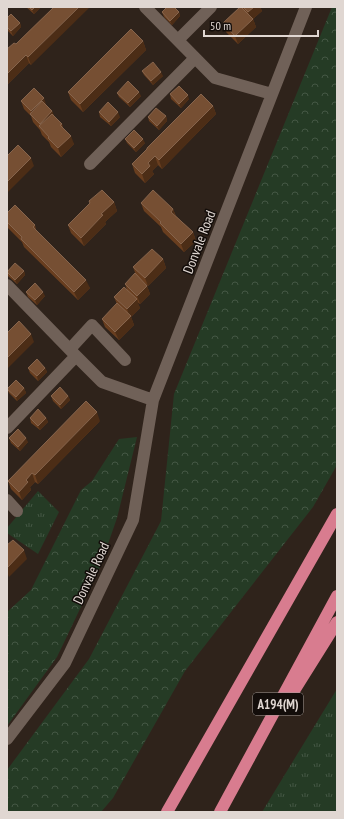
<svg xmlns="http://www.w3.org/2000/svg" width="344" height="819" viewBox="0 0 344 819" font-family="'PT Sans Narrow',sans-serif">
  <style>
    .grass { fill: url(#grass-tufts) }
    .forest { fill: url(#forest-crowns) }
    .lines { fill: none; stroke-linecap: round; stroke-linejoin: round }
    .minor { stroke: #706158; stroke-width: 12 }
    .highway { stroke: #d87c8f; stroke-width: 12 }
    .wall { fill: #693e1f }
    .shaded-wall { fill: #4c2d16 }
    .building { fill: #764f33; stroke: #86644c }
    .labels { text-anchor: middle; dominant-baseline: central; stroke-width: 3; stroke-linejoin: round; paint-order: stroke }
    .shield { fill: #130d0a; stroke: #a29a96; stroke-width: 1 }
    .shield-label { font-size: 13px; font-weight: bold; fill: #e0d7d2 }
    .street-label { font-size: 14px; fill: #e0d7d2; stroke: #130d0a }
  </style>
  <defs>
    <pattern id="grass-tufts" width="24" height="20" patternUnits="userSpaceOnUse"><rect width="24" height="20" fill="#253b25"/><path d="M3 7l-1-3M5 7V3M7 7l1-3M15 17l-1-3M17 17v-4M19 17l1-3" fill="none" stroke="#445744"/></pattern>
    <pattern id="forest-crowns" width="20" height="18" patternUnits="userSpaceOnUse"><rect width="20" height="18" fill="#253b25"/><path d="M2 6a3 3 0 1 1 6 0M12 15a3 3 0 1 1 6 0" fill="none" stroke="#445744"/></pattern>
  </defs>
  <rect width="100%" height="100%" fill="#2f231b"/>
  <path class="grass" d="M38 491 59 512 38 554 7 533V528Z
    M337 689V812H262Z"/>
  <path class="forest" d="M332 7H337V465L313 507 185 671 113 798 101 812H7V770L89 659 161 521 174 394Z
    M137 437 117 518 100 567 57 657 7 726V612L31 590 81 490 92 481 119 439Z"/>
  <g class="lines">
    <path class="minor" d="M145 7 215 78 272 94
      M178 40 211 7
      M90 164 195 58
      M7 285 76 356 102 382 153 400
      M70 349 92 325 125 360
      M7 428 76 356
      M7 500 17 511
      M7 739 65 663 133 520 153 400 306 7"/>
    <path class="highway" d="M290 697 337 622
      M167 812 337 514
      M220 812 337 596"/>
  </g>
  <path class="wall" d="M26 7H41L34 14Z
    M54 7 31 65 29 63 7 85V49L16 44Z
    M238 7H260L262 11 253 19 256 27 238 44 226 32 223 23 239 8Z
    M162 12H179L180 16 172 25 164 17Z
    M7 18 20 23 21 27 13 36 7 30Z
    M143 41 146 50 83 112 71 100 68 92Z
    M142 71 163 76 153 85 144 75Z
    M117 93 141 96 130 107 119 97Z
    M170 94 189 99 181 108 171 99Z
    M21 101 46 105 52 111 54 116 62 124 63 128 74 144 61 157 51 147 49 142 42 135 40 130 33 122 31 116 24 109Z
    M213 106 216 114 162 169 158 165 152 171 154 174 145 183 135 173 132 164 147 149V148Z
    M99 112 120 117 111 126 100 117Z
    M166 116 167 121 159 130 149 121 148 117Z
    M125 139 145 143 136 152 127 143Z
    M89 201 114 202 117 211 105 222 106 224 84 246 71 233 68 225 90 203Z
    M141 203 173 209 176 216 193 232 196 241 184 252 163 232 161 227 144 211Z
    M7 213 35 225 36 230 90 288 78 300 24 247 22 242 7 227Z
    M163 259 166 268 148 286 144 283 147 286 150 294 140 304 137 302 140 308 131 317 134 325 119 340 105 327 102 319 117 304 114 297 127 290 125 284 136 275 133 267Z
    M24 271 25 275 17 284 8 276 7 272Z
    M26 292 45 296 37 305 28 297Z
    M28 368H45L47 372 38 381 30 373Z
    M24 388 26 393 17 401 9 393 7 389Z
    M51 396H68L70 400 61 409 53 401Z
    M30 418H46L48 422 40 430 31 423Z
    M100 421 38 484 35 482 30 487 31 490 22 500 11 489 8 481Z
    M9 438 28 442 20 451 11 443Z"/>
  <path class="shaded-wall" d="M35 7H41L34 14 32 10Z
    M79 7H90L31 65 28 57Z
    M254 7H260L262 11 253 19 256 27 238 44 235 36 251 20 248 12Z
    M179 12 180 16 172 25 170 21Z
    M20 23 21 27 13 36 11 31Z
    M143 41 146 50 83 112 80 104Z
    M26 55 29 63 7 85V74Z
    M161 72 163 76 153 85 151 81Z
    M139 92 141 96 130 107 128 103Z
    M188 95 189 99 181 108 179 104Z
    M44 98 47 107 33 117 31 111Z
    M213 106 216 114 162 169 159 160Z
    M52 111 56 120 42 129 40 124Z
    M118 112 120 117 111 126 109 122Z
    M166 116 167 121 159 130 157 126Z
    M71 136 74 144 61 157 58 148Z
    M143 139 145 143 136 152 134 148Z
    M155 156 158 165 152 171 154 174 145 183 142 174 148 163Z
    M31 158 34 166 7 193V182Z
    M114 202 117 211 105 222 106 224 84 246 81 238 101 214Z
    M173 209 176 218 171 212Z
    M193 232 196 241 184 252 181 244Z
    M163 259 166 268 148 286 145 278Z
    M24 271 25 275 17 284 15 280Z
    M86 280 90 288 78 300 74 292Z
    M147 286 150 294 140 304 137 296Z
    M43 292 45 296 37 305 35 300Z
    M137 299 140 308 131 317 134 325 119 340 115 332 130 318 127 309Z
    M31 334 34 342 7 369V358Z
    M45 368 47 372 38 381 37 376Z
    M24 388 26 393 17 401 16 397Z
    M68 396 70 400 61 409 60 405Z
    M97 412 100 421 38 484 35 475Z
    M46 418 48 422 40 430 38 426Z
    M26 438 28 442 20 451 18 447Z
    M32 473 35 482 30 487 31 490 22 500 19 492 26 480Z
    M24 550 27 559 9 577 7 572V568Z"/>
  <path class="building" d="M29 7H35L32 10Z
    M54 7H79L28 57 26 55 7 74V49L14 43 16 44Z
    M167 7H174L179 12 170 21 162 12Z
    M240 7H241L253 19 235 36 223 23Z
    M243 7H254L248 12Z
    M11 14 20 23 11 31 7 27V18Z
    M131 29 143 41 80 104 68 92Z
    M153 62 161 72 151 81 142 71Z
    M128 81 139 92 128 103 117 93Z
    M179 86 188 95 179 104 170 94Z
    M34 88 44 98 31 111 21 101Z
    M201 94 213 106 159 160 155 156 148 163 150 166 142 174 132 164 147 149V148Z
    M42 101 52 111 40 124 30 114Z
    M108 102 118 112 109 122 99 112Z
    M156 108 166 116 157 126 148 117Z
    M52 114 62 124 60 125 71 136 58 148 48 138 49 137 39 126Z
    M134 130 143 139 134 148 125 139Z
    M18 145 31 158 7 182V156Z
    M102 190 114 202 101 214 103 215 81 238 68 225 90 203 89 201Z
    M153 190 173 209 171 212 193 232 181 244 160 223 161 222 141 203Z
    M15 205 35 225 33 227 86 280 74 292 21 239 22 237 7 222V213Z
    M152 249 163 259 145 278 133 267Z
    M15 263 24 271 15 280 7 272Z
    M135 273 147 286 137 296 125 284Z
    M35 283 43 292 35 300 26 292Z
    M124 287 137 299 127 309 114 297Z
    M117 303 131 316 115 332 102 319Z
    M19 321 31 334 7 358V333Z
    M37 359 45 368 37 376 28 368Z
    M16 380 24 388 16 397 7 389Z
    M60 387 68 396 60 405 51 396Z
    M86 401 97 412 35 475 32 473 26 480 28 482 19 492 8 481Z
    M38 409 46 418 38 426 30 418Z
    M18 429 26 438 18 447 9 438Z
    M13 540 24 550 7 568V545Z"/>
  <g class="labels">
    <rect class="shield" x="253" y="693" width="50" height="22" rx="3"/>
    <g class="shield-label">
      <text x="278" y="704">A194(M)</text>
    </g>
    <g class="street-label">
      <text transform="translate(199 242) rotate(-69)">Donvale Road</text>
      <text transform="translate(91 573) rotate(-65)">Donvale Road</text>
    </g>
  </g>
  <rect width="344" height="819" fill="none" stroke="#e0d7d2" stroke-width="16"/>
  <path d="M204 30v6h114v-6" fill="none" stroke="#e0d7d2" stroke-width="2"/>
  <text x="210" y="30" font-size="12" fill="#e0d7d2" stroke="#130d0a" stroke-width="3" paint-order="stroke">50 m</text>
</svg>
